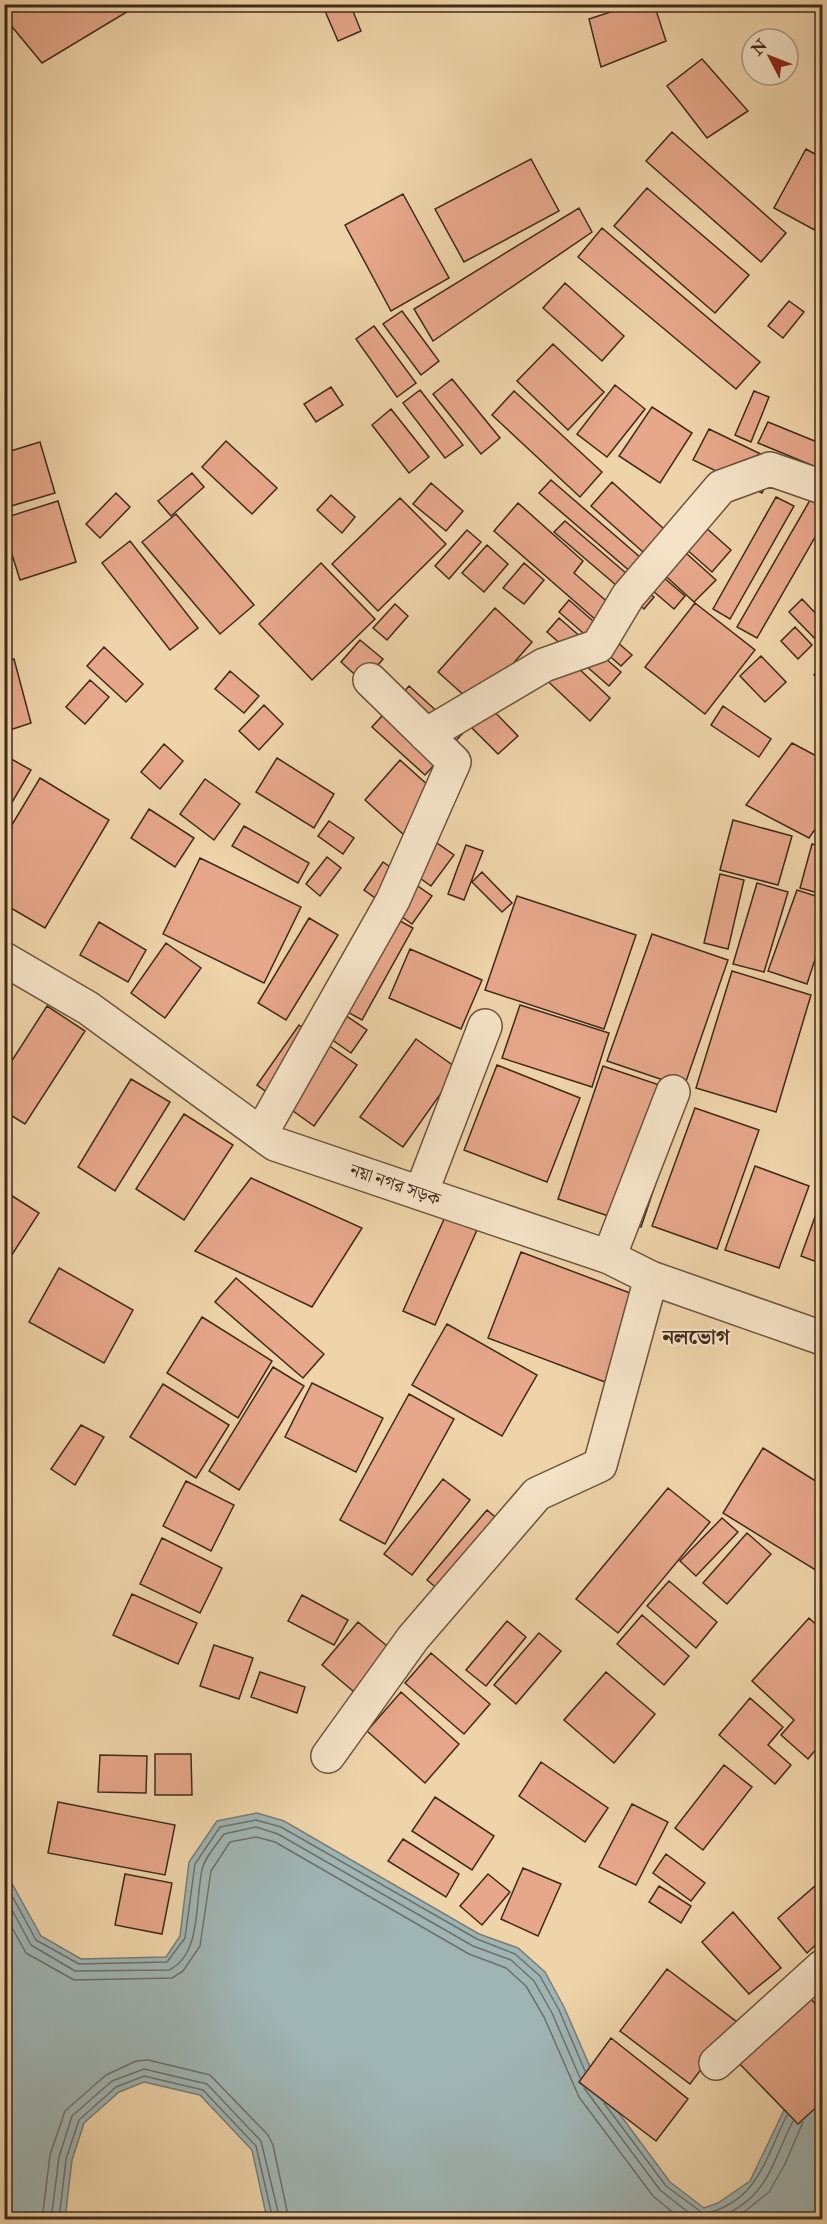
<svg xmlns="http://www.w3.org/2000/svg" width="827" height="2224" viewBox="0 0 827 2224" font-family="'IM FELL Double Pica','Noto Serif Bengali',serif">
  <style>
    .water { fill: #9fb5b4; stroke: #797d77; stroke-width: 1.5 }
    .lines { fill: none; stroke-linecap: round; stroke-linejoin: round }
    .shore { stroke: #707068; stroke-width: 1.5 }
    .building { fill: #e7a78a; stroke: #402a1b; stroke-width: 1.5 }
    .minor-casing { stroke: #6c543e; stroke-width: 36 }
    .minor { stroke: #f5e3c7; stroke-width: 33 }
    .labels { text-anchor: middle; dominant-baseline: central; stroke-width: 4.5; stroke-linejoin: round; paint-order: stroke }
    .street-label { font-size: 18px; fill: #402a1b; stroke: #f5e3c7 }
    .quarter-label { font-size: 21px; font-weight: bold; fill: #402a1b; stroke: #f5e3c7 }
  </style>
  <rect width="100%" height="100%" fill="#efd4a9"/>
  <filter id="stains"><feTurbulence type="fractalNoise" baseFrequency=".00333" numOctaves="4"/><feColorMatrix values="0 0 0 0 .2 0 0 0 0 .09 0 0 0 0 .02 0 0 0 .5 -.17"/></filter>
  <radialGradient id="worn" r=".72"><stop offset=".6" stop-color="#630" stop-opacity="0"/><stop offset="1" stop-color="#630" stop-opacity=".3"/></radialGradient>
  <path class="water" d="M257 1813 284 1821 479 1934 518 1948 545 1972 564 2007 598 2085 670 2182 704 2208 718 2203 750 2181 799 2079 822 2072V2219H267L252 2150 200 2095 144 2082 119 2092 84 2123 72 2160 65 2219H5L4 1869 41 1936 81 1959 166 1957 180 1936 189 1862 217 1821Z"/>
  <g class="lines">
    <path class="shore" d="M4 1881 36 1940 79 1964 167 1962 185 1938 195 1864 220 1827 256 1820 281 1827 477 1939 515 1954 540 1976 559 2010 585 2071
      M4 1895 31 1945 75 1971 169 1970C202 1955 195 1899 202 1870 204 1858 217 1844 224 1834L256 1827 278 1834 473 1946 511 1960 534 1981 552 2013 580 2078
      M4 1913 26 1953 74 1980 172 1978 183 1971 200 1946 211 1871 230 1842 256 1837 275 1842 469 1954 506 1968 526 1986 544 2017 579 2097 653 2196 682 2220
      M584 2088 660 2190 698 2220
      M604 2103 666 2186 704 2214C759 2201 765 2158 787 2115
      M42 2220 50 2155 65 2111 106 2075 136 2061 148 2060 210 2075 268 2135 273 2145 289 2220
      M51 2220 59 2157 72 2116 112 2081 144 2069 207 2084 261 2141 280 2220
      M59 2220 66 2159 79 2120 116 2087 144 2076 203 2090 256 2146 273 2220
      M712 2220C768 2201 770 2166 793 2121
      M734 2220 769 2192 785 2164 803 2122"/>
  </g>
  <path class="building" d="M4 4H140L42 63 4 17Z
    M322 4H350L361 31 338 41Z
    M635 4H654L666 41 601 67 589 19Z
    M702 59 748 111 707 138 667 86Z
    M672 132 786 233 761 262 646 161Z
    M806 149 822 158V234L774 208Z
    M531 159 559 211 464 262 435 209Z
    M647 188 749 275 715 313 614 226Z
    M403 194 449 278 391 311 345 225Z
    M579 208 592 232 433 341 414 309Z
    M602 228 760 362 736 389 578 257Z
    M565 283 624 336 602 361 543 308Z
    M789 301 804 312 783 338 768 326Z
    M402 311 439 361 421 375 383 324Z
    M374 326 416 383 397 397 356 339Z
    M553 344 604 392 568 430 517 381Z
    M452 379 500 438 481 454 433 394Z
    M615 385 645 409 607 457 577 434Z
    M331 387 343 405 316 422 304 404Z
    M420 390 463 445 445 458 403 403Z
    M514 391 602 472 580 497 492 415Z
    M754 391 769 397 751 442 735 435Z
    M652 407 692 433 660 483 619 456Z
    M391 409 429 457 409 473 372 425Z
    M768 422 822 444 816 467 758 443Z
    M709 429 777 462 762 493 693 460Z
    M226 441 277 488 252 514 202 467Z
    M40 442 55 493 11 506 4 485V453Z
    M192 473 204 487 171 516 158 501Z
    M551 480 685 596 674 609 539 493Z
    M612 482 664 529 643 552 591 506Z
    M431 483 463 511 446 531 413 504Z
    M817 488 822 492V525L757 638 737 627Z
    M116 493 130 507 100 538 86 524Z
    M331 495 355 517 342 533 317 510Z
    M776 497 794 506 730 619 713 609Z
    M400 498 446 544 378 611 332 564Z
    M58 501 76 562 20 580 4 529V518Z
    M518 503 583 561 574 573 626 618 612 634 494 531Z
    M686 510 731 550 712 572 667 532Z
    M176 514 254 605 220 634 142 542Z
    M565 521 654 597 644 609 554 532Z
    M467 530 481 542 449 579 435 566Z
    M667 536 716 580 694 602 646 558Z
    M130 541 198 628 170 650 102 563Z
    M487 545 508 564 484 592 462 573Z
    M321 563 375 619 312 680 259 624Z
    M524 563 544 580 524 604 503 588Z
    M802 599 822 620 821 645 789 612Z
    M569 600 632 655 621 666 559 612Z
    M695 603 755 650 705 714 645 667Z
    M395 604 408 616 387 640 373 628Z
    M495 608 532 642 476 706 438 672Z
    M559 618 621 672 609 686 547 632Z
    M795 627 812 645 798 659 781 641Z
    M360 640 383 659 363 682 341 662Z
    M104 647 143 684 126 702 87 666Z
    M558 649 610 698 590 721 537 671Z
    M761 656 786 682 765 702 740 676Z
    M14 659 31 723 4 732V662Z
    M822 665V682L814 675Z
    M230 671 259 696 244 713 215 689Z
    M90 680 109 697 85 724 66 707Z
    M409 686 462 734 425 775 372 727Z
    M487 704 518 736 498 754 467 723Z
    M264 705 283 724 259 750 239 731Z
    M723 706 771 739 759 757 711 725Z
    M792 743 822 759V819L809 838 746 805Z
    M164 744 183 761 160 789 141 772Z
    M4 755 31 770 4 816Z
    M277 758 334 794 314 828 256 792Z
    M400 760 440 796 404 835 365 800Z
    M40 778 109 820 45 928 4 904V838Z
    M205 779 240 804 214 840 180 814Z
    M149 809 194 838 175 867 131 838Z
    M733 820 792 836 778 885 720 870Z
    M329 821 354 838 343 854 318 836Z
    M244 826 309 863 298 883 232 846Z
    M417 829 454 855 431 886 395 860Z
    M812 844 822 847V894L800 888Z
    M466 845 483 851 464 900 448 894Z
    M327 857 341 868 320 896 306 884Z
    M200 858 301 907 264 983 163 934Z
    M383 862 432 896 412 924 364 890Z
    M482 872 512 903 502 912 472 882Z
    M720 874 744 880 728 949 704 943Z
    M757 883 788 892 764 972 733 964Z
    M797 890 822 898V938L807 984 768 971Z
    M517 896 636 935 604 1029 485 990Z
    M393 917 413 928 362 1020 342 1009Z
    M309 918 338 935 286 1020 258 1003Z
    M99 922 146 950 128 982 80 955Z
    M652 934 728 960 684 1087 607 1061Z
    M166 943 201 968 165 1018 131 993Z
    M410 949 482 980 461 1029 389 998Z
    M732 971 811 995 776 1112 696 1088Z
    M323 1000 367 1030 351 1053 307 1022Z
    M520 1005 609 1033 592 1087 502 1058Z
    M47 1006 85 1031 25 1124 4 1111V1073Z
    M299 1025 357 1065 314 1126 257 1085Z
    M416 1039 458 1069 403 1147 360 1117Z
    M497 1065 580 1098 547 1182 464 1150Z
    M603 1066 686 1094 641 1227 558 1199Z
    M131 1079 170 1102 115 1191 78 1167Z
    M695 1108 759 1130 717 1249 652 1226Z
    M184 1114 233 1145 184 1220 136 1189Z
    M755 1166 809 1186 779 1268 725 1250Z
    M251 1178 362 1228 312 1307 195 1251Z
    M6 1192 39 1213 4 1267V1195Z
    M822 1197V1264L801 1256Z
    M445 1217 477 1230 435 1325 403 1311Z
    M521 1252 638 1296 605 1382 488 1338Z
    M59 1268 133 1310 104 1363 29 1322Z
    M236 1278 324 1354 303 1378 215 1302Z
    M202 1317 272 1361 238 1418 167 1373Z
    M447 1324 537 1375 502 1436 412 1385Z
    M273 1367 304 1386 239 1490 209 1471Z
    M312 1383 383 1418 356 1472 285 1437Z
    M163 1384 229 1425 196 1478 130 1437Z
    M409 1394 454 1419 385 1544 340 1520Z
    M81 1425 104 1437 75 1485 51 1469Z
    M763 1448 822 1485V1574L723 1513Z
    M443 1479 470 1500 412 1575 384 1554Z
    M186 1481 234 1505 211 1551 163 1526Z
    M668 1488 710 1522 618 1633 576 1599Z
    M487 1510 512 1531 452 1601 427 1580Z
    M722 1518 738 1532 696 1576 680 1561Z
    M747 1533 771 1554 727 1604 703 1583Z
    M162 1538 222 1568 200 1613 140 1584Z
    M669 1581 717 1622 696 1648 647 1606Z
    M132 1594 197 1623 178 1664 113 1635Z
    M302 1595 348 1620 334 1645 288 1621Z
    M642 1615 689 1656 664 1685 617 1644Z
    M809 1618 822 1630V1742L808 1759 781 1735 794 1720 752 1681Z
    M507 1621 526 1637 486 1686 466 1670Z
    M358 1622 409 1664 372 1707 322 1665Z
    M539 1633 561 1651 516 1704 494 1685Z
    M214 1645 253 1658 239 1699 200 1686Z
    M431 1653 490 1704 464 1734 405 1683Z
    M260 1672 305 1687 297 1713 251 1697Z
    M606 1672 655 1714 614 1763 564 1720Z
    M401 1692 459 1744 425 1783 367 1731Z
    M750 1698 783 1727 768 1745 791 1765 775 1784 719 1735Z
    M155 1754H191L192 1795H155Z
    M100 1755 147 1756 146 1793 98 1792Z
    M541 1762 608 1808 585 1842 519 1796Z
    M724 1765 752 1787 703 1850 675 1828Z
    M435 1797 494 1836 472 1870 412 1831Z
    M58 1802 175 1825 165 1875 48 1853Z
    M632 1804 668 1822 636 1885 599 1867Z
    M403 1839 459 1874 446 1897 388 1861Z
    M666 1854 705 1883 691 1901 653 1873Z
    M523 1868 561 1884 538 1936 501 1919Z
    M125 1874 172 1883 162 1934 115 1925Z
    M488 1874 510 1892 482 1925 460 1906Z
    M822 1880V1939L807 1953 778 1918Z
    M659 1886 691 1906 681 1923 649 1902Z
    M733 1912 781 1968 749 1994 702 1942Z
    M667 1969 737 2022 690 2084 620 2031Z
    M801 1987 822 2012V2102L798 2124 733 2057Z
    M611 2038 688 2099 656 2141 579 2082Z"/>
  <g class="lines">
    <g class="minor-casing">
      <path id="minor" d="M426 735 544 665 598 646 628 596 721 487 770 469 822 487
        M4 959 88 1008 275 1144 609 1257 651 1278 822 1338
        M268 1121 393 900 454 762 370 680
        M421 1193 485 1026
        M609 1257 673 1092
        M328 1756 413 1638 537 1494 600 1465 651 1278
        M716 2063 822 1967"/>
    </g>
    <use href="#minor" class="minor"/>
  </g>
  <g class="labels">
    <g class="street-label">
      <text transform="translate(395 1185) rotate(19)">নয়া নগর সড়ক</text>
    </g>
    <g class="quarter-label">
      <text x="696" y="1337">নলভোগ</text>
    </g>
  </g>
  <rect width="827" height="2224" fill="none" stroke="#efd4a9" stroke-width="24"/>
  <rect x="6" y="6" width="815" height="2212" fill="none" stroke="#402a1b" stroke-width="3"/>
  <rect x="12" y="12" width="803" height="2200" fill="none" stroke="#402a1b" stroke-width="1.5"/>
  <g transform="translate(770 57) rotate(312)"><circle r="28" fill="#f5e3c7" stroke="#ad9982" stroke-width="1.5"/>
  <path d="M0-4.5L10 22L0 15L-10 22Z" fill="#8f2418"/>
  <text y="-9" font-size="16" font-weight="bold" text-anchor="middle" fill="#402a1b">N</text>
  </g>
  <rect width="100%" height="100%" filter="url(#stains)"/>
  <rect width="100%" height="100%" fill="url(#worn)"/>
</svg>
